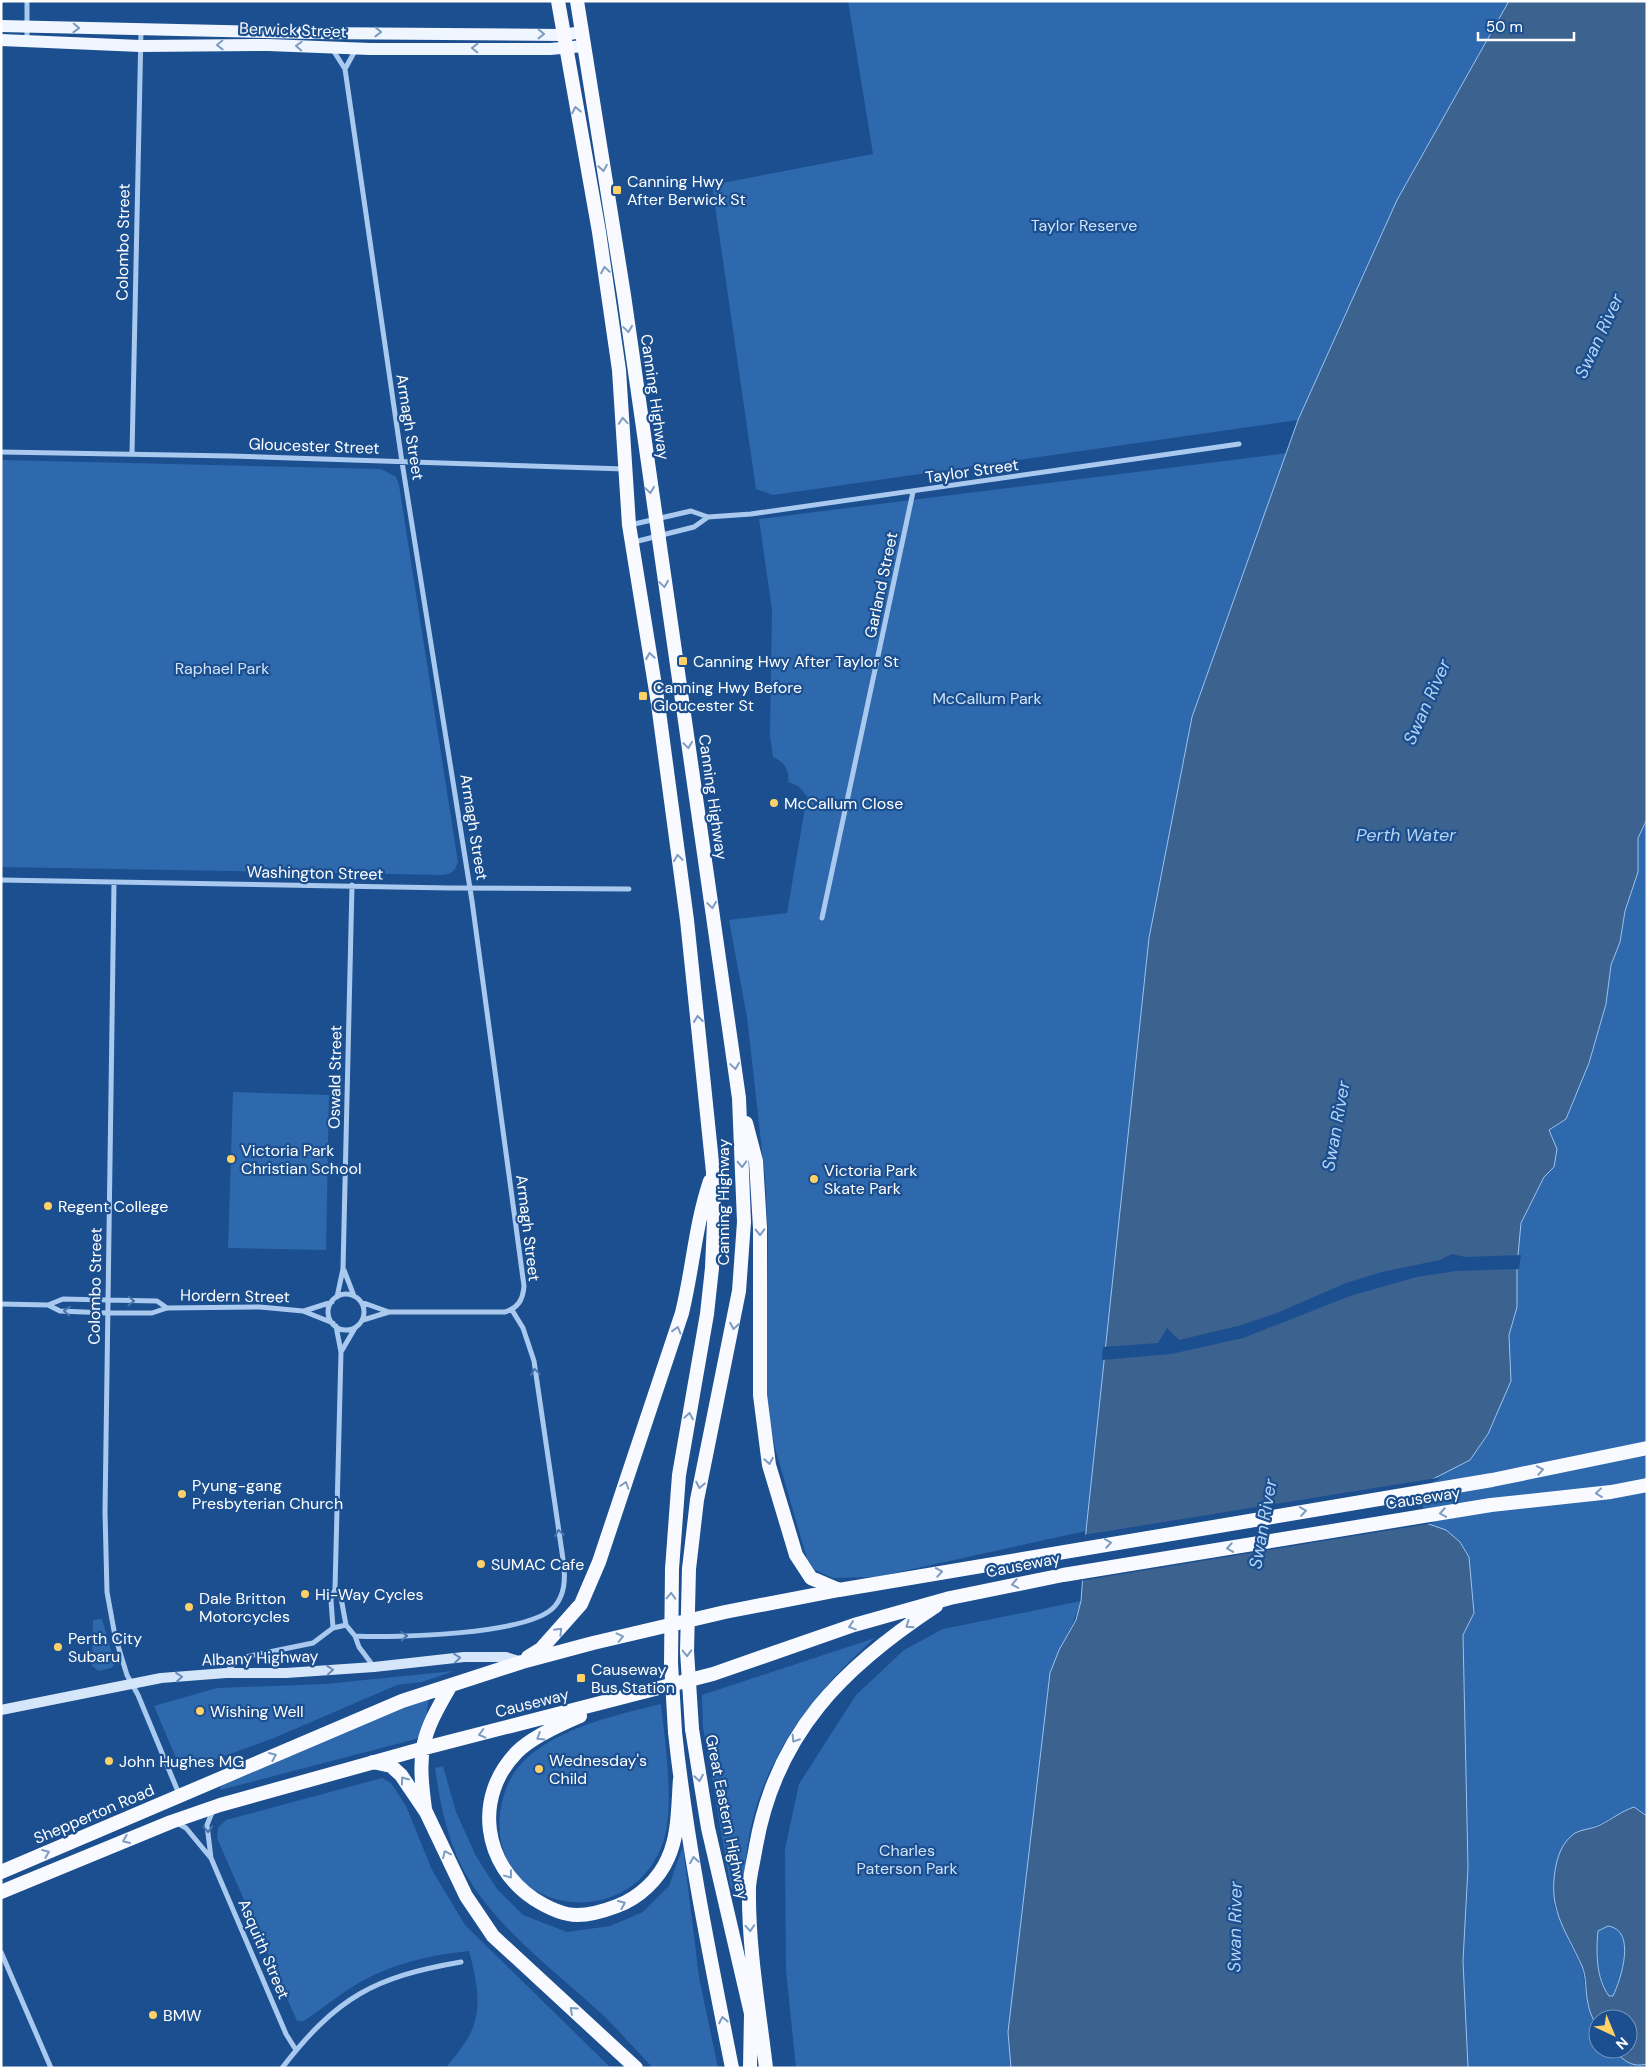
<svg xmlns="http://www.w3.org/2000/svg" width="1648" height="2069" viewBox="0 0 1648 2069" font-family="'DM Sans',sans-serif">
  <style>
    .green { fill: #2e69ad }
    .water { fill: #3c6290; stroke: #9cc4f0; fill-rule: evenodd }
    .pier { fill: #1b4f8f }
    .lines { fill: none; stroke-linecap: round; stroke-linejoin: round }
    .minor { stroke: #a9c9ee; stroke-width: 5 }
    .secondary { stroke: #d6e6fa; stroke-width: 10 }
    .primary { stroke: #f0f6ff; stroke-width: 12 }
    .trunk { stroke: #f8faff; stroke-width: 14 }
    .trunk-bridge { stroke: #f8faff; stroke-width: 14 }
    .oneway { stroke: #7b9ac1 }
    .oneway2 { stroke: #7e9cc1 }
    .oneway3 { stroke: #4674ac }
    .oneway4 { stroke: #668bba }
    .poi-dot { fill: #ffd166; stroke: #1b4f8f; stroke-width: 2 }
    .labels { text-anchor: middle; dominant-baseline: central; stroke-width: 4.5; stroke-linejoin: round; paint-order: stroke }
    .street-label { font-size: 16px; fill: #fff; stroke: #1b4f8f }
    .poi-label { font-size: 16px; fill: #fff; stroke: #1b4f8f; text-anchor: start }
    .park-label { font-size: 16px; fill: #cfe3fa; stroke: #1b4f8f }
    .water-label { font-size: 18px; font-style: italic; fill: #b5d3f5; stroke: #1b4f8f }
  </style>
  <rect width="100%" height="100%" fill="#1b4f8f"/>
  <path class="green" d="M848 1H1509L1397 200 1298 420 773 495 756 489 712 185 873 154Z
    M1287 453 1192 717 1149 938 1086 1531 876 1577 833 1578 815 1570 807 1559 775 1448 765 1391 768 1236 765 1177 747 1017 729 920 787 913 807 796 798 786 788 782C790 770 784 762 773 757L770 735 772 610 759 519Z
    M1 460 381 469 396 477 399 485 458 862C455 871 452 874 443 875L1 867Z
    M1647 819V1816L1639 1809C1616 1811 1600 1828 1576 1832L1554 1906 1570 1944 1582 1967 1588 2005 1598 2028V2049H1613C1623 2059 1631 2068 1647 2064V2068H1468L1463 1961 1468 1867 1463 1635 1474 1613 1469 1557 1460 1542 1420 1521 1421 1504 1431 1480 1511 1381 1509 1335 1517 1307V1266L1521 1223 1544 1177 1554 1166 1557 1149 1549 1130 1566 1119 1589 1063 1606 1004 1611 965 1620 942 1625 911 1638 872V838Z
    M233 1092 329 1095 326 1250 228 1248Z
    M1081 1601C1074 1626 1059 1648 1050 1673L1008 2032 1011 2068H796L786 1970 785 1849 799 1784 856 1695 904 1650 943 1629Z
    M102 1619 115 1664 111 1668 99 1671 92 1666 93 1620Z
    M875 1638C820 1686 773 1744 754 1815 747 1838 746 1864 742 1887L731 1889 703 1727 702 1695Z
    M454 1671 422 1682 397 1685 274 1738 197 1766 189 1765 183 1769 179 1765 154 1706 217 1688 325 1684Z
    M429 1699C426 1713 427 1730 416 1739L220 1790 221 1786 408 1705Z
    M661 1704C665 1742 675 1807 663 1843 629 1937 489 1914 500 1813 503 1791 511 1772 528 1757 564 1726 617 1715 661 1704Z
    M443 1766 456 1812 476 1856 497 1889 523 1915 567 1932 610 1926 643 1912 669 1886 683 1846 699 1977 718 2068H653C637 2051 622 2034 606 2018 556 1971 494 1928 462 1867 446 1835 440 1802 435 1768Z
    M382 1778 391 1783 406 1806 432 1870 465 1925 611 2068H446C454 2057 463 2047 469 2036 484 2009 476 1978 469 1951 431 1955 395 1963 362 1981 341 1993 323 2008 304 2021H297L217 1838 218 1828 226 1820Z
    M1608 1926C1637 1930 1621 1979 1613 1996H1609C1596 1977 1596 1953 1598 1931Z"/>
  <path class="water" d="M1509 1H1647V819L1638 838V872L1625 911 1620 942 1611 965 1606 1004 1589 1063 1566 1119 1549 1130 1557 1149 1554 1167 1544 1177 1521 1223 1517 1266V1307L1509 1335 1511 1381 1488 1434 1470 1460 1431 1480 1421 1504 1420 1521 1446 1530 1460 1542 1469 1557 1474 1613 1463 1635 1468 1867 1463 1961 1468 2068H1011L1008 2032 1050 1673 1059 1650 1076 1620 1081 1601 1086 1531 1149 938 1192 717 1298 420 1397 200Z
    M1634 1807 1647 1816V2064C1631 2068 1623 2060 1613 2049H1628V2019H1598V2028C1594 2021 1589 2012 1588 2003 1585 1991 1587 1978 1582 1966 1564 1927 1546 1907 1557 1861 1560 1850 1565 1840 1575 1833 1582 1829 1593 1829 1600 1825 1612 1819 1622 1811 1634 1807ZM1608 1926C1637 1930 1621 1979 1613 1996H1609C1596 1978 1596 1953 1598 1931Z"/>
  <path class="pier" d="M1452 1254 1465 1257 1521 1255 1519 1269 1456 1271 1417 1277 1350 1296 1243 1338 1171 1354 1102 1360 1103 1347 1158 1343 1167 1328 1179 1340 1238 1326 1277 1313 1346 1283 1382 1272 1440 1260Z
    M1443 1477 1433 1482 1423 1504V1519L1434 1523 1080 1581 1083 1535Z"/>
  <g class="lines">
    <path class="minor" d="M27 1V41
      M333 50 345 69 402 462 472 901 524 1286C523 1300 518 1308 505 1312H389L361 1302
      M345 69 356 49
      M1 452 231 456 625 469
      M132 454 141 30
      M630 525 691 511 708 517 751 514 1239 444
      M634 542 694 527 708 517
      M1 880 450 888 629 889
      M114 883 105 1512 107 1592 115 1636 127 1675 138 1695 179 1794
      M822 918 913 492
      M344 1270 354 1296
      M328 1312a18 18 0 1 1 36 0a18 18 0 1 1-36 0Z
      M337 1297 343 1269 352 885
      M1 1304 48 1305 60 1311 107 1313H152L167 1308 260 1307 303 1311 333 1323
      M48 1305 63 1299 107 1300 157 1301 167 1308
      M304 1311 332 1302
      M363 1320 389 1312
      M341 1352 355 1328
      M335 1589 341 1598 346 1625
      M333 1628 331 1600 335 1589 341 1352 336 1326
      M355 1636C394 1638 531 1635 555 1606 565 1594 565 1579 564 1566L534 1361 523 1328 512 1310
      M226 1672 240 1658 313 1643 333 1628 346 1625 355 1636 359 1647 374 1667
      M213 1810 207 1825 211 1858 286 2034 296 2050
      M177 1823 186 1828 210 1857
      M1 1952 51 2068
      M282 2068C337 1997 374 1977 461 1962"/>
    <path class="secondary" d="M1 1710 161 1678 226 1673H286L374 1667 464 1657H506L522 1662"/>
    <path class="primary" d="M1 26 312 33 563 35 582 32
      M1 40 140 46 268 45 370 49H550L584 46"/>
    <path class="trunk" d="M558 1 599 232 619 370 629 525 658 704 687 920 713 1172 714 1222 712 1268 707 1314 679 1475 672 1569
      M577 1 624 295 739 1098 744 1222 739 1291 697 1500 689 1569
      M746 1123 756 1161 760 1228V1395L769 1465 796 1555 811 1578 839 1590
      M528 1657 541 1649 581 1604 599 1562 682 1313C693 1268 695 1226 710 1181
      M580 1716C561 1724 532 1737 517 1752 473 1797 483 1865 534 1899 545 1906 563 1915 577 1915 591 1915 604 1911 617 1906 639 1898 659 1879 668 1858 679 1834 678 1804 680 1779
      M692 1729 708 1828 752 2018
      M675 1732C687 1845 710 1957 732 2068
      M373 1762 391 1766 401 1775 426 1812 466 1896 493 1936 636 2068
      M425 1809C417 1750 421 1736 451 1685
      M1 1872 402 1701 522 1662 593 1643 725 1612 839 1590 1492 1480 1647 1448
      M1 1892 171 1822 220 1805 421 1749 713 1674 854 1625 950 1598 1063 1575 1491 1505 1611 1492 1647 1485
      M750 2068 751 2014
      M766 2068C759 2008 748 1947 749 1887 750 1874 754 1859 756 1846 776 1733 843 1667 936 1606"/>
    <path class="trunk-bridge" d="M672 1569 671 1663 675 1732
      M689 1569 687 1651 692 1729"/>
  </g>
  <defs><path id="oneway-chevron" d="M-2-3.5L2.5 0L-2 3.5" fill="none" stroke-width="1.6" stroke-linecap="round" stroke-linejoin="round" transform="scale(1.25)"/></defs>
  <g class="oneway">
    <use href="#oneway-chevron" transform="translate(76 28) rotate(2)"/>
    <use href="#oneway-chevron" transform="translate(378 32) rotate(1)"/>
    <use href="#oneway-chevron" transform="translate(541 34) rotate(1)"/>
    <use href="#oneway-chevron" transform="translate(220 45) rotate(179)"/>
    <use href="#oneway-chevron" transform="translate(299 46) rotate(-177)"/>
    <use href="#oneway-chevron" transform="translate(475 48) rotate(-179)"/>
  </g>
  <g class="oneway2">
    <use href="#oneway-chevron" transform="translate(576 110) rotate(-101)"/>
    <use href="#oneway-chevron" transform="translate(603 168) rotate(81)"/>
    <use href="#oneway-chevron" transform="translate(605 270) rotate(-99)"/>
    <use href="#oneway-chevron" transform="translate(628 329) rotate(82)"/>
    <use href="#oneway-chevron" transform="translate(623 421) rotate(-94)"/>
    <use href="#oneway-chevron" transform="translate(650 490) rotate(82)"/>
    <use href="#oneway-chevron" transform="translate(664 584) rotate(82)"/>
    <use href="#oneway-chevron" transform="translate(650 656) rotate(-99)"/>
    <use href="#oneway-chevron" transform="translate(688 745) rotate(82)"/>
    <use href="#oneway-chevron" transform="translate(678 858) rotate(-98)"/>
    <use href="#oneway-chevron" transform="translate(712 905) rotate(82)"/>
    <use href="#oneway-chevron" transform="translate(698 1019) rotate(-97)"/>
    <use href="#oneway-chevron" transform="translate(735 1066) rotate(82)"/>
    <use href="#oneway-chevron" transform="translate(742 1164) rotate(88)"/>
    <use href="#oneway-chevron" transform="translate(760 1232) rotate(89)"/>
    <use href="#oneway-chevron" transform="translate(734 1326) rotate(99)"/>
    <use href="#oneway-chevron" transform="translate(677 1330) rotate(-73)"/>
    <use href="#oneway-chevron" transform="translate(689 1416) rotate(-80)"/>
    <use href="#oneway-chevron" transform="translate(769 1461) rotate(80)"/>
    <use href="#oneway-chevron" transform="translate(1540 1470) rotate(-11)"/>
    <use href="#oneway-chevron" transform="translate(625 1485) rotate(-72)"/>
    <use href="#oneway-chevron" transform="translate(700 1485) rotate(101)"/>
    <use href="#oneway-chevron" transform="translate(1599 1493) rotate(174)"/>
    <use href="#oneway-chevron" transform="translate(1303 1511) rotate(-9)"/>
    <use href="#oneway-chevron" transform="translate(1443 1513) rotate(171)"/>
    <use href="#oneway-chevron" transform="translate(1108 1543) rotate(-9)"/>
    <use href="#oneway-chevron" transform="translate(1230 1548) rotate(171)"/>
    <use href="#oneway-chevron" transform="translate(939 1572) rotate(-10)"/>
    <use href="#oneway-chevron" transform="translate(1015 1584) rotate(169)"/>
    <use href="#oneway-chevron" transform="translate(671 1596) rotate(-88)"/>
    <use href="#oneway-chevron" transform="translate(909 1625) rotate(145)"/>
    <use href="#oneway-chevron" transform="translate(852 1626) rotate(162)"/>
    <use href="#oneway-chevron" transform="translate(559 1631) rotate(-46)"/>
    <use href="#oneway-chevron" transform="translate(620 1637) rotate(-13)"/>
    <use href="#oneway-chevron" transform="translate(687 1653) rotate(89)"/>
    <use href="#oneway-chevron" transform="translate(482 1734) rotate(166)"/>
    <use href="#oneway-chevron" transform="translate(540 1737) rotate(148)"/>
    <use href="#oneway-chevron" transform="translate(795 1739) rotate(122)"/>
    <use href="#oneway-chevron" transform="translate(273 1756) rotate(-23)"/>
    <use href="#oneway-chevron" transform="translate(699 1778) rotate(81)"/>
    <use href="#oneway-chevron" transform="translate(404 1780) rotate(-126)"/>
    <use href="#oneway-chevron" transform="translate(126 1840) rotate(157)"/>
    <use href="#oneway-chevron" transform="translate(46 1853) rotate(-23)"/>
    <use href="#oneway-chevron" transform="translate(446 1854) rotate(-115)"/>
    <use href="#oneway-chevron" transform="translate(694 1860) rotate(-99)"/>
    <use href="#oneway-chevron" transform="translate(509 1875) rotate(53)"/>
    <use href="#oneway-chevron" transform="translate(622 1904) rotate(-23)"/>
    <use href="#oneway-chevron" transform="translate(750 1928) rotate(86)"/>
    <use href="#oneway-chevron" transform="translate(573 2010) rotate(-138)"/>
    <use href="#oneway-chevron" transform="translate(723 2020) rotate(-101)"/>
  </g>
  <g class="oneway3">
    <use href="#oneway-chevron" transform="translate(131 1301) rotate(1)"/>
    <use href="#oneway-chevron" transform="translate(67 1311) rotate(-175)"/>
    <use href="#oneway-chevron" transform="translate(535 1372) rotate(-98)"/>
    <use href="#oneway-chevron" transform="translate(559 1533) rotate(-99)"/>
    <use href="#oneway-chevron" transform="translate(404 1636) rotate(-3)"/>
    <use href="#oneway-chevron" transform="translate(208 1829) rotate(89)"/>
  </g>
  <g class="oneway4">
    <use href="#oneway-chevron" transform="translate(457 1658) rotate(-6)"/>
    <use href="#oneway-chevron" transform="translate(330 1670) rotate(-4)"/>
    <use href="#oneway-chevron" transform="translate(179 1677) rotate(-5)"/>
  </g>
  <g class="poi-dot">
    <rect x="612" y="185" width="10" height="10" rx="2.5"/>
    <rect x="678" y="656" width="10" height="10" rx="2.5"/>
    <rect x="638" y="691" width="10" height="10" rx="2.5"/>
    <circle cx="774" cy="803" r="5"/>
    <circle cx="231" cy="1159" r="5"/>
    <circle cx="814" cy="1179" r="5"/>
    <circle cx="48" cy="1206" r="5"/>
    <circle cx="182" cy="1494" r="5"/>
    <circle cx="481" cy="1564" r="5"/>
    <circle cx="305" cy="1594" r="5"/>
    <circle cx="189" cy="1607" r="5"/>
    <circle cx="58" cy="1647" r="5"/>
    <rect x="576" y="1673" width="10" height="10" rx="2.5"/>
    <circle cx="200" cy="1711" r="5"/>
    <circle cx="109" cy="1761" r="5"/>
    <circle cx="539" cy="1769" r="5"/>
    <circle cx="153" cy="2015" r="5"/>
  </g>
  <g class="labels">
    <g class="street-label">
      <text transform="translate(293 30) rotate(2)">Berwick Street</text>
      <text transform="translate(123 242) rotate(-89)">Colombo Street</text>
      <text transform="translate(655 397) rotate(82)">Canning Highway</text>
      <text transform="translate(410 427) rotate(81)">Armagh Street</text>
      <text transform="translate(314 446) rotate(2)">Gloucester Street</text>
      <text transform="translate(972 471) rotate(-8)">Taylor Street</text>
      <text transform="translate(881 585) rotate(-78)">Garland Street</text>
      <text transform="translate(713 797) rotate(82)">Canning Highway</text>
      <text transform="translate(474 827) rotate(81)">Armagh Street</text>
      <text transform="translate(315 873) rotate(1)">Washington Street</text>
      <text transform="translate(335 1077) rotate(-89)">Oswald Street</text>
      <text transform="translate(723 1202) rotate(-90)">Canning Highway</text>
      <text transform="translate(528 1228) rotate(83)">Armagh Street</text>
      <text transform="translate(95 1286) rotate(-89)">Colombo Street</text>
      <text transform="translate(235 1296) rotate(1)">Hordern Street</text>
      <text transform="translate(1423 1498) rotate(-9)">Causeway</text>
      <text transform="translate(1023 1565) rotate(-11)">Causeway</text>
      <text transform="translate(260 1658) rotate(-2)">Albany Highway</text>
      <text transform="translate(532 1703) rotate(-14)">Causeway</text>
      <text transform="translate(94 1814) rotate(-23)">Shepperton Road</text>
      <text transform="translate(727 1817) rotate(79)">Great Eastern Highway</text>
      <text transform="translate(264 1949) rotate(67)">Asquith Street</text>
    </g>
    <g class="poi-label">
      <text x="627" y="181">Canning Hwy<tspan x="627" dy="18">After Berwick St</tspan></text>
      <text x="693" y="661">Canning Hwy After Taylor St</text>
      <text x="653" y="687">Canning Hwy Before<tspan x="653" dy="18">Gloucester St</tspan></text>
      <text x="784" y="803">McCallum Close</text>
      <text x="241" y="1150">Victoria Park<tspan x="241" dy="18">Christian School</tspan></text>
      <text x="824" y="1170">Victoria Park<tspan x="824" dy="18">Skate Park</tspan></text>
      <text x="58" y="1206">Regent College</text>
      <text x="192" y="1485">Pyung-gang<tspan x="192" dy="18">Presbyterian Church</tspan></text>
      <text x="491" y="1564">SUMAC Cafe</text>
      <text x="315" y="1594">Hi-Way Cycles</text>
      <text x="199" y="1598">Dale Britton<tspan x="199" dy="18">Motorcycles</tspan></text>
      <text x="68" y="1638">Perth City<tspan x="68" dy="18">Subaru</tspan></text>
      <text x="591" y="1669">Causeway<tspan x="591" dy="18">Bus Station</tspan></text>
      <text x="210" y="1711">Wishing Well</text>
      <text x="549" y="1760">Wednesday's<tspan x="549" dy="18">Child</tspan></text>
      <text x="119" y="1761">John Hughes MG</text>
      <text x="163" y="2015">BMW</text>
    </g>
    <g class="park-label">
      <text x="1084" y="225">Taylor Reserve</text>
      <text x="222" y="668">Raphael Park</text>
      <text x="987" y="698">McCallum Park</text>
      <text x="907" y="1850">Charles<tspan x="907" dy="18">Paterson Park</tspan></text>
    </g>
    <g class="water-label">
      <text transform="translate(1599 336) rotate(-65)">Swan River</text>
      <text transform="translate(1427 702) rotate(-66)">Swan River</text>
      <text x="1406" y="835">Perth Water</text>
      <text transform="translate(1336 1126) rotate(-80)">Swan River</text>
      <text transform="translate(1263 1524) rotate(-80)">Swan River</text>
      <text transform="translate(1235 1927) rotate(-89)">Swan River</text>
    </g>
  </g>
  <rect width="1648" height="2069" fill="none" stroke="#ffffff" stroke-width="5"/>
  <g transform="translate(1613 2034) rotate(136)"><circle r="24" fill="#1b4f8f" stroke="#7695bc"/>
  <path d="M0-4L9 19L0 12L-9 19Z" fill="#ffd166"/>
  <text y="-8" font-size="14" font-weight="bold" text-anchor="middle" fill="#ffffff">N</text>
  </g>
  <path d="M1478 32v8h96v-8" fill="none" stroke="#ffffff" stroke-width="2.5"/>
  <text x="1486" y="32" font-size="15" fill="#ffffff" stroke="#1b4f8f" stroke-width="4" paint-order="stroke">50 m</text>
</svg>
